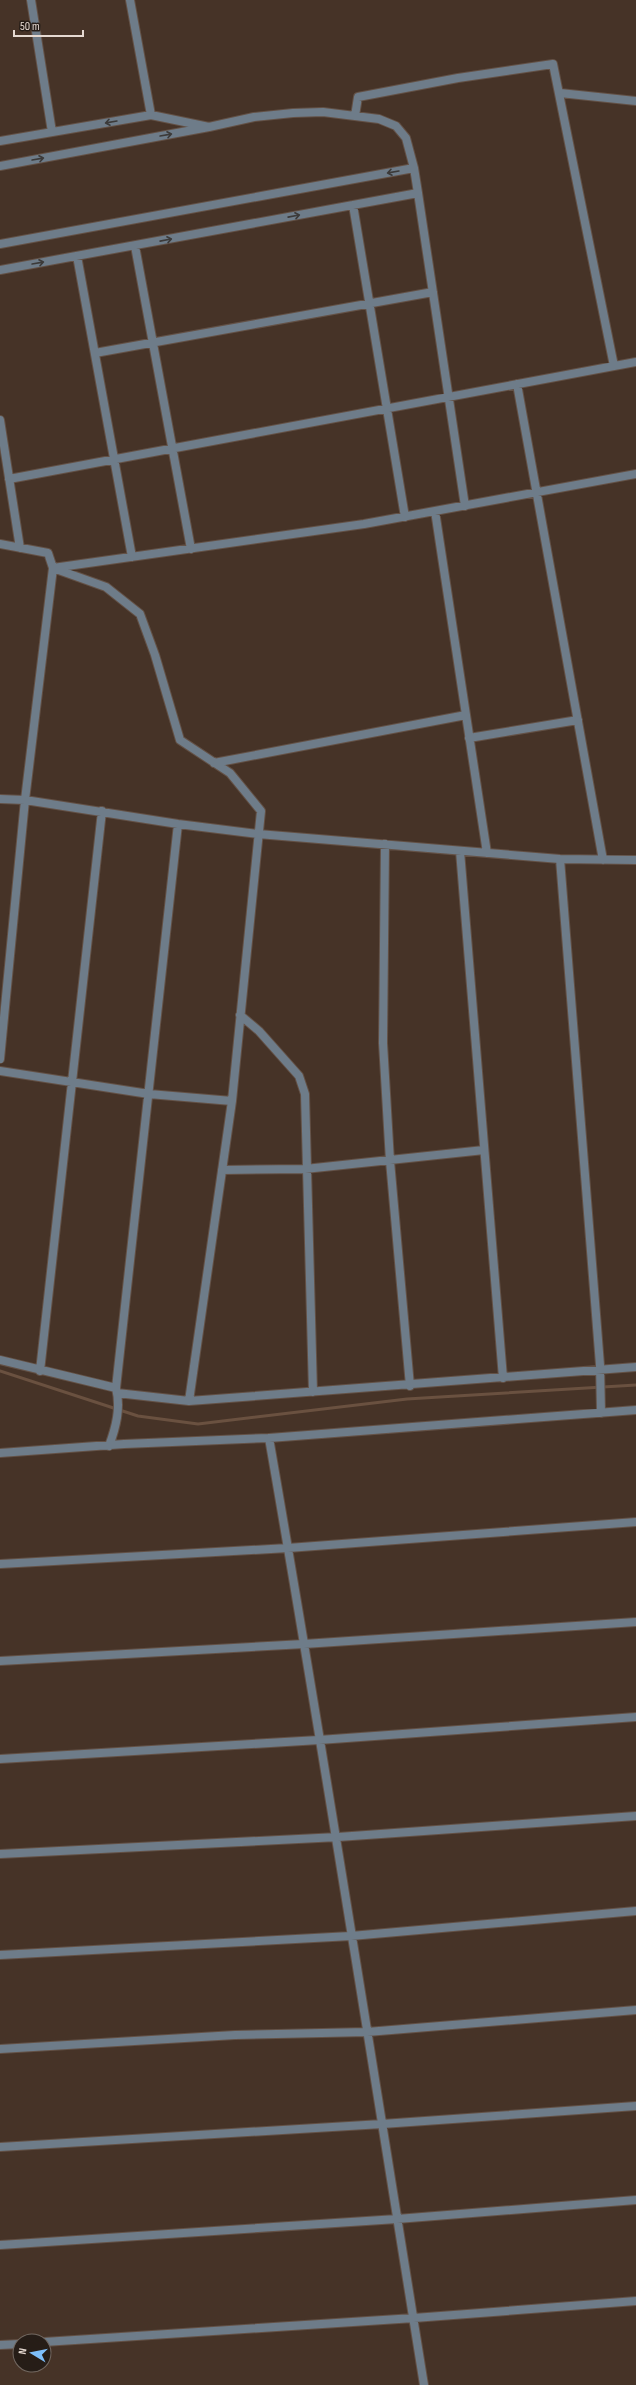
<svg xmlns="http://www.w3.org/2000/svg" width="636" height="2385" viewBox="0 0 636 2385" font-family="'Sofia Sans Condensed',sans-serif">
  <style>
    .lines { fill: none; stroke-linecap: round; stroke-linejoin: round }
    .stream { stroke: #6a5140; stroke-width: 3 }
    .minor-casing { stroke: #635146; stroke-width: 10 }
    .minor { stroke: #6e7c89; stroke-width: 8 }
    .oneway { stroke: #3c3a39 }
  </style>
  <rect width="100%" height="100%" fill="#463327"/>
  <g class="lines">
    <path class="stream" d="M0 1371 138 1416 198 1424 407 1399 636 1385"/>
    <g class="minor-casing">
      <path id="minor" d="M31 0 52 132
        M130 0 151 115
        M560 93 636 101
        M355 116 358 97 458 78 553 64 614 366
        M209 127 254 117 293 113 323 112 379 119 396 126 406 138 414 168
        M0 141 151 115 209 127 0 166
        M418 193 465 506
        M353 205 405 517
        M0 244 414 168 418 193 0 270
        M135 246 191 549
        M77 256 132 557
        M95 353 433 292
        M517 384 603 860
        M0 420 20 548
        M9 479 636 362
        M435 511 487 853
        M0 544 48 553 53 568 106 587 140 614 155 655 180 740 230 773 261 811 232 1101 189 1401
        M469 738 578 720
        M214 763 466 715
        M0 799 25 800 178 824 258 834 560 859 636 860
        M385 844 383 1043 390 1161 410 1386
        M460 851 503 1378
        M560 859 600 1365 601 1413
        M240 1015 259 1031 299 1076 305 1094 313 1392
        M0 1059 25 800 53 568 364 524 636 474
        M0 1071 149 1094 232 1101
        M222 1170 305 1169 484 1150
        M0 1360 116 1388
        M40 1371 102 811
        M117 1393 189 1401 636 1367
        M269 1438C324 1753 373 2069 424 2385
        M109 1446C116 1427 121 1408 116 1388L178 824
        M0 1453 124 1444 269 1438 636 1410
        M0 1564 288 1548 636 1522
        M0 1661 304 1644 636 1622
        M0 1759 319 1740 636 1717
        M0 1854 338 1837 636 1816
        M0 1955 351 1936 636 1911
        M0 2049 235 2035 367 2032 636 2010
        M0 2147 382 2124 636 2106
        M0 2245 397 2219 636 2200
        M44 2342 414 2318 636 2301
        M0 2345 20 2344"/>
    </g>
    <use href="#minor" class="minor"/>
  </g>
  <defs><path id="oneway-shaft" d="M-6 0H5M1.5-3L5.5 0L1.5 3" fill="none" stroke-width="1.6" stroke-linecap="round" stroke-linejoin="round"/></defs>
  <g class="oneway">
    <use href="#oneway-shaft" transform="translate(111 122) rotate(170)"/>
    <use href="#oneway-shaft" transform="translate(166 135) rotate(-10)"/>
    <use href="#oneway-shaft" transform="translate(38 159) rotate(-10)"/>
    <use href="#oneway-shaft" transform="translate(393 172) rotate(170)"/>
    <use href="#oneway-shaft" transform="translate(294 216) rotate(-11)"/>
    <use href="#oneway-shaft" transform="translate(166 240) rotate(-11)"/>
    <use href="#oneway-shaft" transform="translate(38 263) rotate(-10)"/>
  </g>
  <g transform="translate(32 2353) rotate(280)"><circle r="19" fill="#261d17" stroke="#726861"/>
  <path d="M0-3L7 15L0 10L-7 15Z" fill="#7dbef9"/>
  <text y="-6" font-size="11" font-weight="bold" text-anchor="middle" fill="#e5d9d1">N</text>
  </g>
  <path d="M14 30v6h69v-6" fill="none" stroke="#e5d9d1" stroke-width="2"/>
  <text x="20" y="30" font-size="12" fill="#e5d9d1" stroke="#261d17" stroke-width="3" paint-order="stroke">50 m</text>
</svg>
